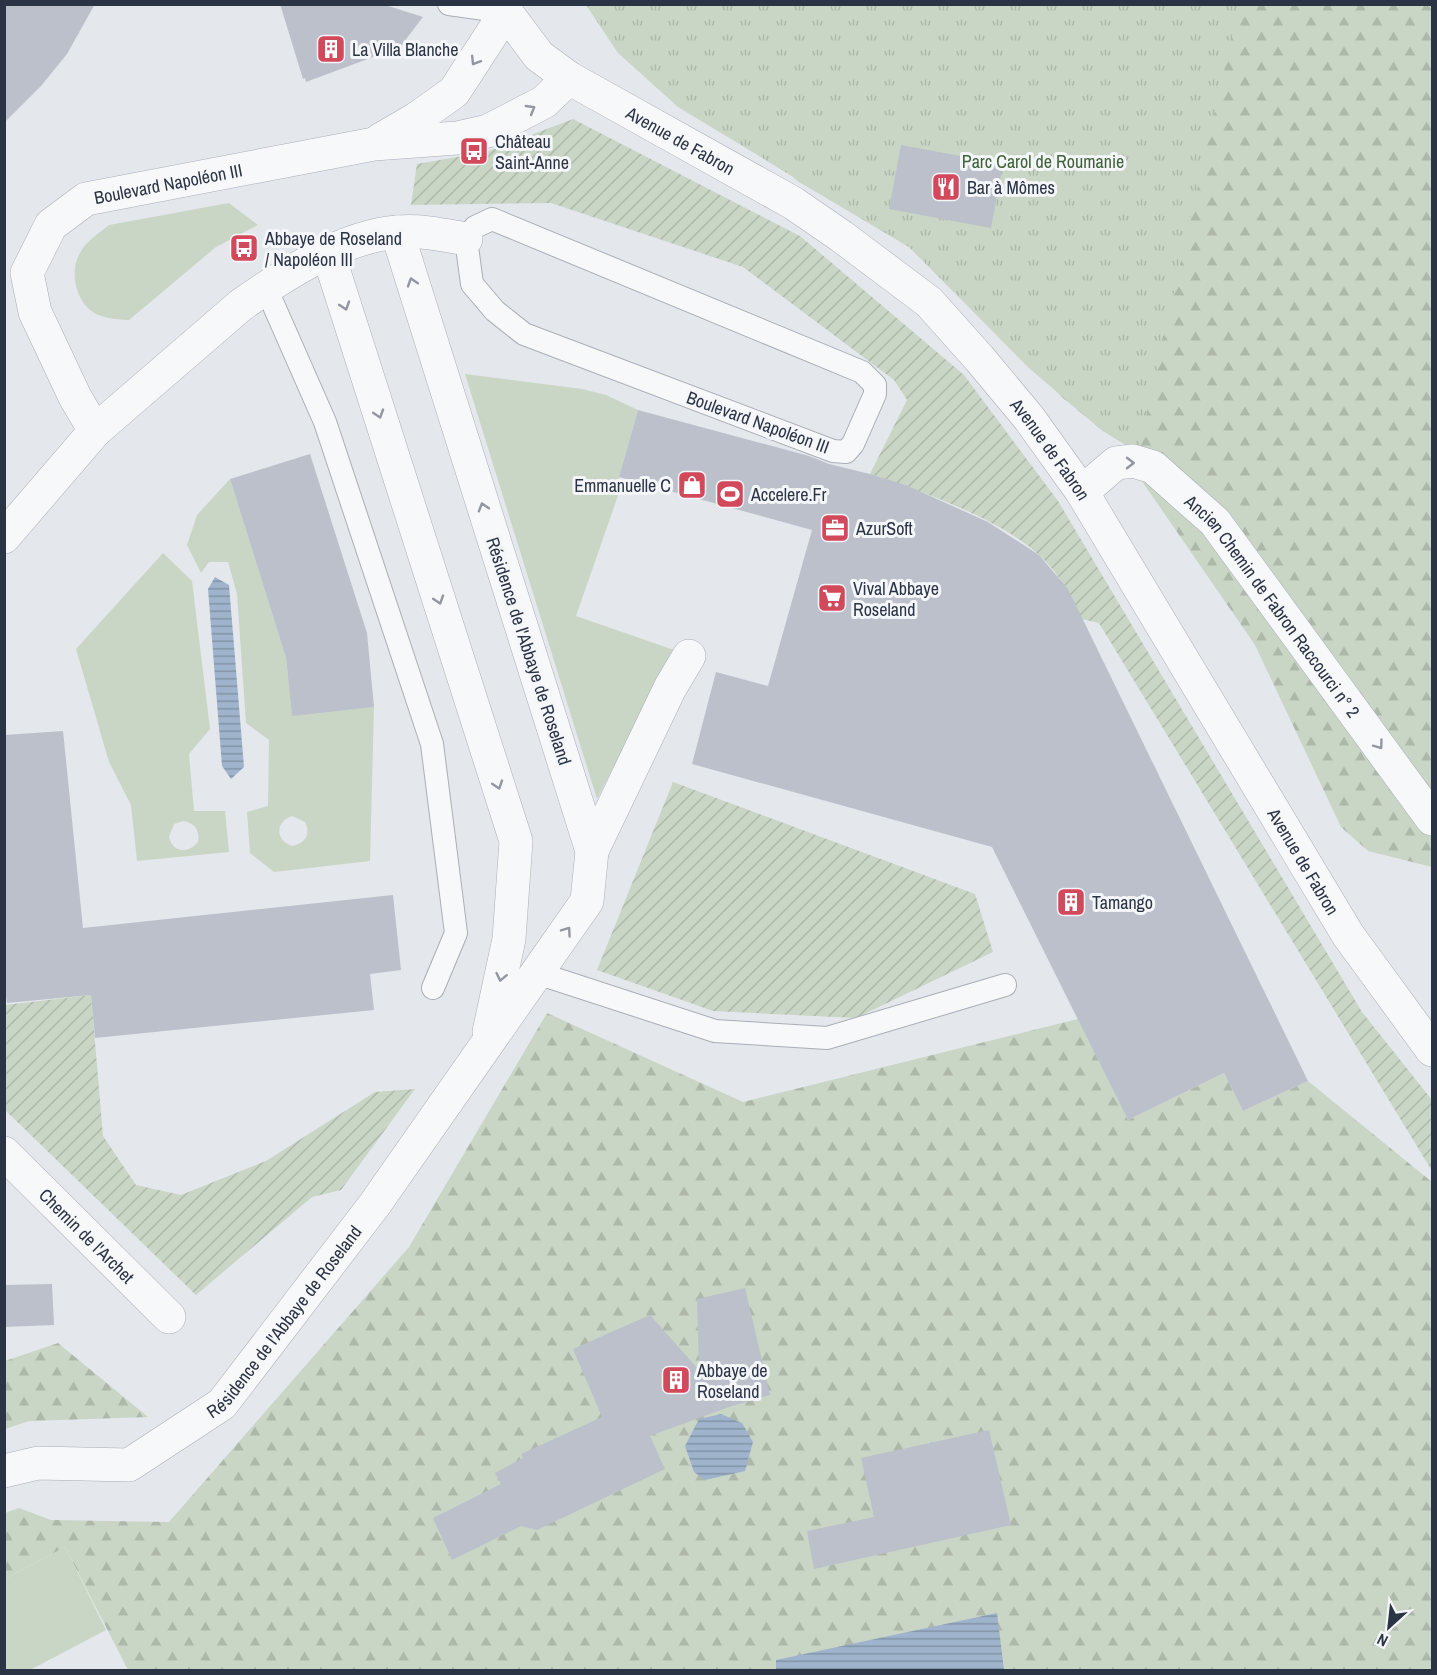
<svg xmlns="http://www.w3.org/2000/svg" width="1437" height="1675" viewBox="0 0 1437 1675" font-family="'Archivo Narrow',sans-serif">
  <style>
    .grass { fill: #c9d6c5; fill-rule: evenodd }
    .forest { fill: url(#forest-firs) }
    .park { fill: url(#park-tufts) }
    .garden { fill: url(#garden-furrows) }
    .water { fill: url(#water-rules) }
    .building { fill: #bbc0ca }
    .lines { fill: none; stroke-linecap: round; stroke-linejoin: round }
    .service-casing { stroke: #a9aeb7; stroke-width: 24 }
    .minor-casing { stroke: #a9aeb7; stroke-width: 34 }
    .tertiary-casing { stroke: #a9aeb7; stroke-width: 34 }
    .service { stroke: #f7f8fa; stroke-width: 22 }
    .minor { stroke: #f7f8fa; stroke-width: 33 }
    .tertiary { stroke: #f7f8fa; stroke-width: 33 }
    .oneway { stroke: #9196a0 }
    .labels { text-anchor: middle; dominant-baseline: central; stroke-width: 6; stroke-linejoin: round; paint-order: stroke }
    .poi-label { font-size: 18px; fill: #2b3445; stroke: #f4f6f9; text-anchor: start }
    .street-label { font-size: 18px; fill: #2b3445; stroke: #f4f6f9 }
    .park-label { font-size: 18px; fill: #3f6138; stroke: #f4f6f9 }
  </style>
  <defs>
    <pattern id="forest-firs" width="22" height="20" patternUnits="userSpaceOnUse" patternTransform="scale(1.5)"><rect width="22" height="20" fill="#c9d6c5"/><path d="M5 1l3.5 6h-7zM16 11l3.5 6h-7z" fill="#adb8ab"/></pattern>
    <pattern id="park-tufts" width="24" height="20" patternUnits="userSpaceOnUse" patternTransform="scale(1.5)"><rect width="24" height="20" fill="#c9d6c5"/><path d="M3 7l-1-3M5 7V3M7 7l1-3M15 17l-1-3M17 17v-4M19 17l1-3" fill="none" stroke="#adb8ab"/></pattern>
    <pattern id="garden-furrows" width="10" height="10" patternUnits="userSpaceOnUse" patternTransform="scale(1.5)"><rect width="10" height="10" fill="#c9d6c5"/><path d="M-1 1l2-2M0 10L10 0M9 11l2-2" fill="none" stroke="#adb8ab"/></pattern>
    <pattern id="water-rules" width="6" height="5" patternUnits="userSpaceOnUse" patternTransform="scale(1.5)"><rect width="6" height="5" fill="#9fb4cc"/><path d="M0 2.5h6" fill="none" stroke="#8293a7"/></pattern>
  </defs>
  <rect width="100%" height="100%" fill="#e4e7ec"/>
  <path class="grass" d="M229 203 258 225 216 247 129 320C115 319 99 319 88 308 74 294 70 268 81 251 88 240 99 233 109 225Z
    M465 374 582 389 606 395 638 410 619 477 621 487 576 616 674 650 597 799Z
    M230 479 286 658 292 715 374 707 370 861 274 872 250 853 247 812 268 806 269 740 246 723 237 594 228 562H209L201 573 187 545 197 515ZM292 816 305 822C311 834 306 843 292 846 275 840 275 822 292 816Z
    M163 553 192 581 210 729 189 754 194 811H225L229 852 137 861 131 805 109 762 76 649ZM183 821C195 823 200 830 198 842 188 854 173 853 169 837L174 824Z
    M65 1547 106 1630 30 1670H5V1579Z"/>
  <path class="forest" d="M586 5H1432V867L1368 851 1341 827 1255 645 1137 474V452L1103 431 1063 398 909 247 799 182Z
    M547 1013 743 1102 1078 1019 1128 1120 1224 1073 1243 1111 1308 1081 1432 1182V1670H128L65 1547 5 1579V1513L19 1508 51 1520 169 1522 409 1247Z
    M58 1343 148 1417 29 1421 5 1429V1361Z"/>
  <path class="park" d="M586 5H1239L1138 452 1103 431 1030 369 909 247 678 107 618 53Z"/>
  <path class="garden" d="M573 119 800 236 964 375 1058 501 1362 1012 1432 1100V1171L1099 623 1082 619C1071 595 1058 572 1039 555 997 517 923 492 870 474L907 400 894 380 743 267 551 203 411 205 417 164 486 152Z
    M673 782 975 894 993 952 856 1018 713 1011 597 970Z
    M91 995 103 1136 136 1185 181 1195 266 1161 375 1092 415 1089 341 1190 312 1197 196 1295 5 1110V1005Z"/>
  <path class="water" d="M215 577 229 585 244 767 231 779 222 766 208 589Z
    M721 1414 742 1423 753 1442 745 1471 705 1480 694 1472 685 1446 699 1419Z
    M997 1613 1004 1670H776V1660Z"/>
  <path class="building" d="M4 4H95L67 54 41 86 4 123Z
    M280 4H382L423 17 400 47 306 82 305 78 303 79Z
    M901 145 1003 164 991 228 889 209Z
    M638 410 809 456 829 464 870 474 908 486 988 522 1039 555 1068 589 1308 1081 1243 1111 1224 1073 1128 1120 992 847 692 764 716 672 768 686 812 530 619 477Z
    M310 454 367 633 374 707 292 716 286 658 230 479Z
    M63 731 83 928 393 895 401 970 370 974 374 1010 95 1038 91 995 7 1003 4 982V735Z
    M52 1284 54 1325 4 1327V1285Z
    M745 1288 770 1395 729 1407 650 1436 665 1469 537 1530 521 1526 452 1560 433 1518 501 1484 495 1473 523 1458 521 1454 602 1417 573 1349 650 1315 699 1370 697 1299Z
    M989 1430 1011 1525 814 1569 807 1531 874 1517 861 1458Z"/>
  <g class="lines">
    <g class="service-casing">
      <path id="service" d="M449 4 506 12
        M492 219 862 372 875 385V394L853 444 846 452 833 451 524 334 495 311 472 284 466 239 475 227Z
        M266 288 325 422 432 744 456 933 433 988
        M537 973 715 1031 827 1038 1005 985"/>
    </g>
    <g class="minor-casing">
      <g id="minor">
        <path d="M380 140 416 119 454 92 506 12"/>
        <path d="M328 253 516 841 509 939 489 1032"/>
        <path id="s1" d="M95 431 75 397 35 312 27 273 51 225 86 199 374 144 457 138 488 131 544 102 569 78"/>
        <path id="s2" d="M1082 492 1116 463 1133 461 1153 467 1215 522 1432 819"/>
        <path d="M4 537 95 431 241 305C285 274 344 236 398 232 421 230 444 235 466 239"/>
        <path d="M592 851 670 688 689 656"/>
        <path id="s3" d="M4 1153 169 1317"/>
        <path id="s4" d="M4 1471 38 1463 129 1465 222 1404 375 1204 587 901 592 851 397 232"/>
      </g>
    </g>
    <g class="tertiary-casing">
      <g id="tertiary">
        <path id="s5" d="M505 4 506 12 539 56 569 78 793 203 841 236 929 302 979 358 1029 418 1082 492 1348 935 1432 1050"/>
      </g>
    </g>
    <use href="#service" class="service"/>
    <use href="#minor" class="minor"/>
    <use href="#tertiary" class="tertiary"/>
  </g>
  <defs><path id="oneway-chevron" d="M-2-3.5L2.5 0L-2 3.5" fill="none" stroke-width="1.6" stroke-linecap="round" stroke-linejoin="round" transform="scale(1.5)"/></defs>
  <g class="oneway">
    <use href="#oneway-chevron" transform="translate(475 61) rotate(122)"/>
    <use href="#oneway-chevron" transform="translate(531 109) rotate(-30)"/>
    <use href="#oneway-chevron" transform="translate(412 282) rotate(-108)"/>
    <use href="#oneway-chevron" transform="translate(345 306) rotate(72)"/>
    <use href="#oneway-chevron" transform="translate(379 414) rotate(72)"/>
    <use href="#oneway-chevron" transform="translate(1130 463)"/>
    <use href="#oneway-chevron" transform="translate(483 507) rotate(-107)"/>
    <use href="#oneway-chevron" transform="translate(439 600) rotate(72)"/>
    <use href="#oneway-chevron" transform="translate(1379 745) rotate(54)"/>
    <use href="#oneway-chevron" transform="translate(498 785) rotate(72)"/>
    <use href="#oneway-chevron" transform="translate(567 931) rotate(-55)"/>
    <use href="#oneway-chevron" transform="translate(501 977) rotate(102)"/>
  </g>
  <defs>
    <g id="building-square" transform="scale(1.5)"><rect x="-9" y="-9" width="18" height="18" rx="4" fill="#d1495b" stroke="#f4f6f9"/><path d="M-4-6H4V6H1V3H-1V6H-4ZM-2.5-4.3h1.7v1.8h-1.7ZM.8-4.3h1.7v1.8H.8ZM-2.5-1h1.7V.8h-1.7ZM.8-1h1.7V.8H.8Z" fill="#fff"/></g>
    <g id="bus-square" transform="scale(1.5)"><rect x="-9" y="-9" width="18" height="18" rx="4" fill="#d1495b" stroke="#f4f6f9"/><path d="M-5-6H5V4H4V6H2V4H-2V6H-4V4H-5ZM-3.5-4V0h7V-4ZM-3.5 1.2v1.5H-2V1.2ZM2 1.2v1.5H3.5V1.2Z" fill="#fff"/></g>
    <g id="restaurant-square" transform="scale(1.5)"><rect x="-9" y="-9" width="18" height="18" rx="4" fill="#d1495b" stroke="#f4f6f9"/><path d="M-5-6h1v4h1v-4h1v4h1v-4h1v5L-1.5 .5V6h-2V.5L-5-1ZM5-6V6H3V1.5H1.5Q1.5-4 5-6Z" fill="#fff"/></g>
    <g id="shop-square" transform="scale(1.5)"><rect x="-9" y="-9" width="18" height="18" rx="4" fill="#d1495b" stroke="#f4f6f9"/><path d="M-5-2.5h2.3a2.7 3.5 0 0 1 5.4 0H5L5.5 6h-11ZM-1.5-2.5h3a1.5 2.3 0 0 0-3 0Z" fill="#fff"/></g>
    <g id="stadium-square" transform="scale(1.5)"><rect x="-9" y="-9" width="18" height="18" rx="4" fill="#d1495b" stroke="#f4f6f9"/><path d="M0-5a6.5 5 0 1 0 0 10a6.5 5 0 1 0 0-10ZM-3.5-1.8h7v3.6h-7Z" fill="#fff"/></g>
    <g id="office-square" transform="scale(1.5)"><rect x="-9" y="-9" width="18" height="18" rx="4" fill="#d1495b" stroke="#f4f6f9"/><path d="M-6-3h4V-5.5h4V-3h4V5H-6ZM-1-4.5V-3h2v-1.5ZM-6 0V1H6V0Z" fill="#fff"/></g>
    <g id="supermarket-square" transform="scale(1.5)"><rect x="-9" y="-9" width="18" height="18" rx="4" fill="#d1495b" stroke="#f4f6f9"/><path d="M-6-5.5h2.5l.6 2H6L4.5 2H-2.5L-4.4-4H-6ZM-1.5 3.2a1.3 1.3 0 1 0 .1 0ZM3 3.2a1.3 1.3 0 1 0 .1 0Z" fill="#fff"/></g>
  </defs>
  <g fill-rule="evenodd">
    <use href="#building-square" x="331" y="49"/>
    <use href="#bus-square" x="474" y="151"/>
    <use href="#restaurant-square" x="946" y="187"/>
    <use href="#bus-square" x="244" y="248"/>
    <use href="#shop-square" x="692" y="485"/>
    <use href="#stadium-square" x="730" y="494"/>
    <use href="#office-square" x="835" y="528"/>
    <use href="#supermarket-square" x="832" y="598"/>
    <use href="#building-square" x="1071" y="902"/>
    <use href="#building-square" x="676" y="1380"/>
  </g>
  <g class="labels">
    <g class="poi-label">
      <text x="352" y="49">La Villa Blanche</text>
      <text x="495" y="141">Château<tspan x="495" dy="21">Saint-Anne</tspan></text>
      <text x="967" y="187">Bar à Mômes</text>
      <text x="265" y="238">Abbaye de Roseland<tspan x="265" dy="21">/ Napoléon III</tspan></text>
      <text x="671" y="485" text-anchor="end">Emmanuelle C</text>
      <text x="751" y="494">Accelere.Fr</text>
      <text x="856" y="528">AzurSoft</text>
      <text x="853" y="588">Vival Abbaye<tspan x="853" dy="21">Roseland</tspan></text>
      <text x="1092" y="902">Tamango</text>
      <text x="697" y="1370">Abbaye de<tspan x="697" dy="21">Roseland</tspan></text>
    </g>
    <g class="street-label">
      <text stroke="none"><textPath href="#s5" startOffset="228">Avenue de Fabron</textPath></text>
      <text stroke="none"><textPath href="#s1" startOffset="354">Boulevard Napoléon III</textPath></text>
      <text transform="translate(758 422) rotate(20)">Boulevard Napoléon III</text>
      <text stroke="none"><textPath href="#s5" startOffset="716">Avenue de Fabron</textPath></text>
      <text stroke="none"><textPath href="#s2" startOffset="267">Ancien Chemin de Fabron Raccourci n° 2</textPath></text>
      <text transform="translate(529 651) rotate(72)">Résidence de l'Abbaye de Roseland</text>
      <text stroke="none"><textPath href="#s5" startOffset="1200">Avenue de Fabron</textPath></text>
      <text stroke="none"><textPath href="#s3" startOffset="117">Chemin de l'Archet</textPath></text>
      <text stroke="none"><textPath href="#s4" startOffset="340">Résidence de l'Abbaye de Roseland</textPath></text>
    </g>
    <g class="park-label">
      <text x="1043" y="161">Parc Carol de Roumanie</text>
    </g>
  </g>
  <rect width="1437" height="1675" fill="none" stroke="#2b3445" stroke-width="12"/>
  <g transform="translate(1389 1627) rotate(207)" stroke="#f4f6f9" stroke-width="4.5" paint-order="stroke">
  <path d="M0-4.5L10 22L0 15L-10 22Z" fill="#2b3445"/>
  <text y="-9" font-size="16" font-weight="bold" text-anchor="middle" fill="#2b3445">N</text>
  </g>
</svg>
